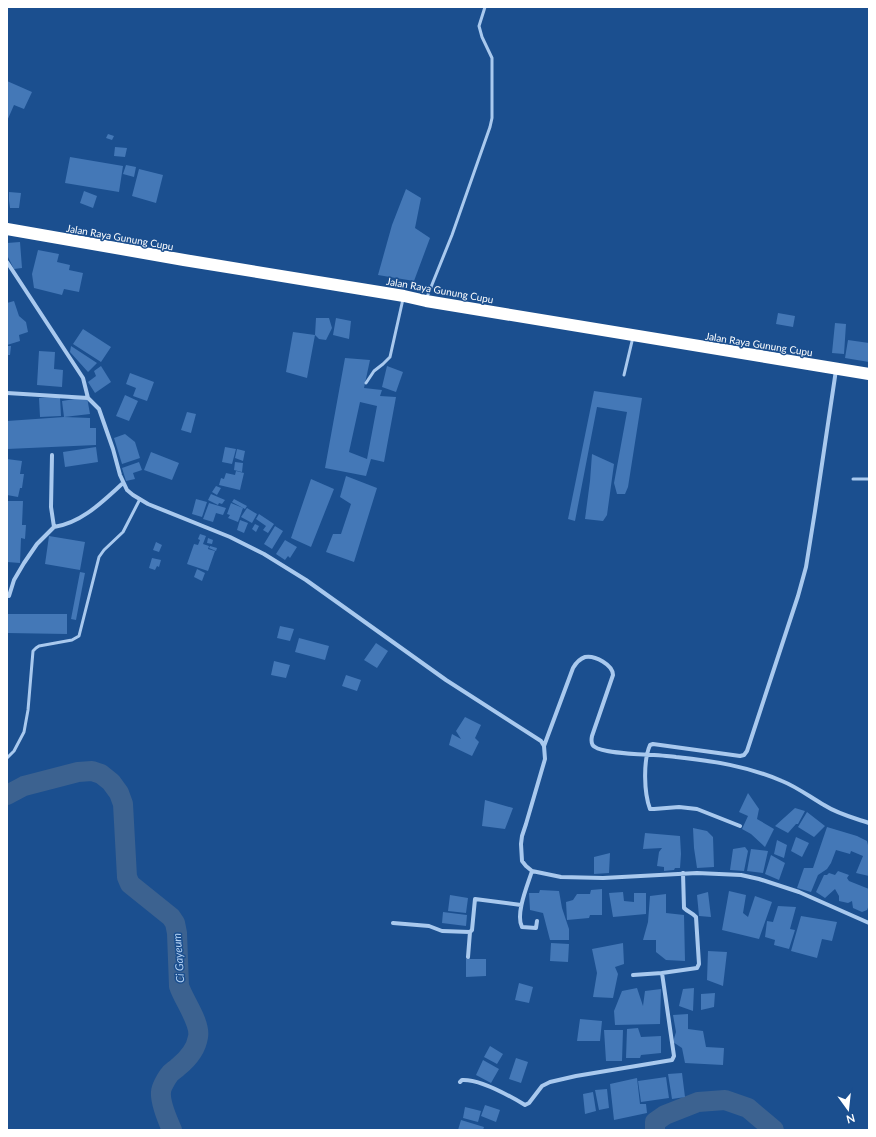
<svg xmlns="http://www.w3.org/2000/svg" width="876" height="1137" viewBox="0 0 876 1137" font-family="Lato,sans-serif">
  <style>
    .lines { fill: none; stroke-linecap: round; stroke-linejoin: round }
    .river { stroke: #3c6290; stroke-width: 20 }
    .building { fill: #4478b7; fill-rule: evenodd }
    .lane { stroke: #a9c9ee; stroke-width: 3 }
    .street { stroke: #a9c9ee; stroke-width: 4 }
    .highway { stroke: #fff; stroke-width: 12 }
    .labels { text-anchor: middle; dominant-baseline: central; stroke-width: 3; stroke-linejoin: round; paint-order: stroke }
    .street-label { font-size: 10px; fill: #fff; stroke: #1b4f8f }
    .water-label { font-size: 11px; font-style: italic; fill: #b5d3f5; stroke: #1b4f8f }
  </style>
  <rect width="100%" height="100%" fill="#1b4f8f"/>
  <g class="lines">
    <path class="river" d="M7 795 24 786 78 772 92 771 101 774 111 782 119 793 123 804 127 877 130 884 171 917 175 923 177 933 179 986C184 1001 201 1023 198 1037 196 1050 188 1059 178 1067 175 1070 171 1072 169 1075 166 1079 161 1088 161 1092 160 1102 168 1121 172 1130
      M655 1130V1122L665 1115 698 1102 725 1100 748 1108 774 1130"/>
  </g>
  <path class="building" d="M7 81 32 92 24 109 14 105 7 121Z
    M108 134 114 136 112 140 106 138Z
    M115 147 127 148 125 157 114 156Z
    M70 157 123 166 119 192 65 183Z
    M126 165 136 167 134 177 123 174Z
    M139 169 163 175 156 203 132 196Z
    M406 189 421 198 415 228 430 238 414 281 378 275 392 225Z
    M84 191 97 196 93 208 80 203Z
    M9 192 21 193 19 208H10L9 201Z
    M20 242 22 268 14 269 7 255V243Z
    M38 250 59 254 57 262 70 265 69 270 83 273 79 292 64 289 62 295 34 288 32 274Z
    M14 301 19 316 26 322 28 332 19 335 20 341 7 345V303Z
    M778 313 795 316 793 327 776 324Z
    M316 318H329L332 328 326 340 319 339 315 335Z
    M336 318 351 321 349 339 333 335Z
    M835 323 846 324 844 354 832 353Z
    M83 329 111 347 101 362 73 344Z
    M293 332 315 335 307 378 286 372Z
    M848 340 869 343V362L845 358Z
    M7 346H11L10 355H7Z
    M71 346 97 363 88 372 70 352Z
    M39 351 55 352 54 369 63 370 62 387 37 385Z
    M345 358 370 360 364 388 382 390 380 396 396 397 384 462 371 459 366 476 325 468ZM360 402 377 406 367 459 349 452Z
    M101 366 111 382 95 393 88 382 96 376 94 371Z
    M387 366 403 372 396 392 382 387Z
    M130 373 154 382 147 401 133 396 136 388 126 384Z
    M594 391 642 398 628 487 625 494H617L614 483 627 412 597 407 575 521 568 519Z
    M125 395 138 401 129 421 116 416Z
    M60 397 61 416 40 417 39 398Z
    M87 397 90 414 64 417 90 418V428H96V445L7 449V421L64 417 62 401Z
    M187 412 196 414 191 433 181 430Z
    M125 434 135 442 140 458 122 464 114 438Z
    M96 447 98 462 65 467 63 452Z
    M225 447 236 449 232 464 222 462Z
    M237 449 245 451 243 461 235 458Z
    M151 452 179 463 172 480 144 470Z
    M592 454 614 464 607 515 603 521 585 519 590 481Z
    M7 459 22 461 20 474H24L22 488H20L18 497 7 495Z
    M139 462 142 470 133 473 135 479 126 481 122 468Z
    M235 462 243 463 242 472 234 470Z
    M236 471 244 473 240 490 219 485 221 478 224 479 226 473 235 475Z
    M346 476 377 488 354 562 326 552 333 534H341L351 504 340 497Z
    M311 479 334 489 311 547 291 538Z
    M216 486 221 488 217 495 212 492Z
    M211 494 225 500 222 504 219 503 218 505 208 500Z
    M196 499 207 502 202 517 192 514Z
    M234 499 247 506 245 509 232 502Z
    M7 501H23L22 525H26L25 539 21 538 20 563 7 562Z
    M209 503 226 508 223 515 216 513 213 522 203 519Z
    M231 503 243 508 238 522 228 518 230 515 227 514Z
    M247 508 257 514 252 523 241 517Z
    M259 514 274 524 268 533 263 530 266 526 256 519Z
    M240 520 248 523 244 533 237 530Z
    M255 524 259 526 256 532 252 529Z
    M275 526 283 531 272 549 264 544Z
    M200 534 206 536 203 544 209 546 208 549 215 551 208 571 187 564 194 544 198 545 200 540 198 539Z
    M49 536 85 542 80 570 45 564Z
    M208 538 213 540 212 544 207 543Z
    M285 540 297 547 290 558 288 556 285 560 276 554Z
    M156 542 162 545 159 552 153 550Z
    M210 546 217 548 216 551 209 548Z
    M152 558 161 560 159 567 157 566 155 570 149 568Z
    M197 569 205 573 202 581 194 577Z
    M80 572 85 573 76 620 71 619Z
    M7 614H67V634L7 633Z
    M280 626 294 629 290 641 277 638Z
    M299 638 329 646 325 660 295 652Z
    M376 643 388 651 377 668 364 660Z
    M274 661 290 665 286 678 271 675Z
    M346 675 361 680 357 691 342 686Z
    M465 717 481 725 475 738 479 742 472 756 449 745 452 734 461 739 456 731Z
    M748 793 759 809 757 819 774 829 765 847 751 834 742 829 748 816 739 812Z
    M485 800 513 808 505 829 482 826Z
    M795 808 805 811 798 824H796L788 833 775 826Z
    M807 812 825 826 814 837 798 827Z
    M827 827 857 836 867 841 869 849V876L856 873 863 856 851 851 850 854 836 850 831 863 827 869 818 875 811 892 797 888 804 868H813Z
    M693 828 707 831 713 837 714 867 697 868 694 848Z
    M645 833 680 836 681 854 680 868H675L674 870 664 871V867L657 866 659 852 662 848 643 849Z
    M796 837 809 843 802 857 791 851Z
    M777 840 787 845 784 858 774 854Z
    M745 847 748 851 744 871 730 870 733 849Z
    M751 849 768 851 763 873 747 871Z
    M610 853 609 873 594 874V857Z
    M771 855 785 863 779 880 765 874Z
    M838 871 849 875 847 878 849 881 869 889V905L867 910 862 912 853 908 852 901 848 903 839 901V896L835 889 825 898 816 892 824 875H827L829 873 835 875Z
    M602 889V915H590L589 918 567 920 566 902 573 900 577 894H590L591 890Z
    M540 890 559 891 562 908 569 929V940H550L543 913 530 910 529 893H539Z
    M729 891 746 895 743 913 748 917 755 896 772 902 759 939 722 930Z
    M623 892 624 901 634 902V893H646V914L613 917 609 893Z
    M708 892 711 917 699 916 697 895Z
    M666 894V913L684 915 685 961 666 960 656 952V940H643L648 922 650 896Z
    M450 895 468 898 466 913 448 911Z
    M778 906 796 907 790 929 795 930 789 949 774 945 775 940 765 937 767 921 773 922Z
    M443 912 467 915 466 926 442 923Z
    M801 916 837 922 832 941 822 939 817 958 791 951Z
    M551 943 569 944 568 962 550 961Z
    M623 943 624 964 615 967 618 974 613 998 593 997 597 973 592 949Z
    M708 951 727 952 723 986 707 980Z
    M466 959H486V976L466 977Z
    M519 983 533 987 529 1003 515 1000Z
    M637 988 643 1006 645 991 661 989 660 1024 615 1025 614 1011 622 991Z
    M694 988 693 1011 679 1006 683 989Z
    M715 993 714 1007 701 1010V994Z
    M688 1014V1029L703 1031 706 1047 724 1048 723 1065 685 1063 682 1048 673 1042 676 1032 673 1015Z
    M580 1019 602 1021 600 1041H577Z
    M638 1028 641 1037 661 1036V1053L641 1055 640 1058H626L627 1029Z
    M604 1030H623L622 1061H606Z
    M490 1046 503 1054 497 1064 484 1057Z
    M516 1058 528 1062 521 1083 509 1079Z
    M483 1060 499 1069 491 1083 476 1075Z
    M682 1073 685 1097 672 1099 668 1074Z
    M666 1077 669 1098 641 1102 638 1081Z
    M637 1078 640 1104H646L647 1113 614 1120 610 1084Z
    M607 1089 609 1108 599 1110 595 1090Z
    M593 1092 596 1111 585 1114 583 1094Z
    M485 1105 500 1110 496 1122 481 1116Z
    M465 1107 481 1111 478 1122 463 1118Z
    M461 1120 484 1127 483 1130H458Z"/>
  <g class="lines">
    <path class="lane" d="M427 297 452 235 490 127 492 118V58L482 37 479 26 485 7
      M624 375 633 337
      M366 383 374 371 383 364 390 357 403 299
      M853 479H869
      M7 758 14 751 24 732 28 710 33 651 36 648 39 646 72 640 79 636 99 557 104 550 123 532 140 499"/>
    <path class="street" d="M7 262 83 378 88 398 99 409 113 449 120 475 127 490 133 495 148 504 230 537 264 554 306 580 446 680 541 741 544 746 545 759 526 824 522 836 521 844 522 861 526 866 532 871 561 877 603 878 697 873 741 875 759 879 799 892 869 923
      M7 393 88 398
      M52 455 51 507 54 527C82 523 103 501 123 483
      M9 596 14 580 24 563 37 544 54 527
      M544 746 573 668C576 663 579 659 585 657 595 655 613 665 613 675L592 736C591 741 591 745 595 747 605 755 660 754 676 757 713 761 747 766 782 781 797 787 810 797 824 805 838 814 854 818 869 823
      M740 826 697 809 679 807 654 809H650C644 793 643 761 650 745L653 744 740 756 744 755 747 751 798 596 806 567 815 511 836 370
      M532 871C528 884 515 914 522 927L536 928 537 921
      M393 923 429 926 442 931 470 932 472 930 475 899 521 905
      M468 957 470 932
      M633 975 662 973
      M460 1082 462 1080C480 1079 510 1096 525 1105L529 1103 542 1086 550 1082 576 1076 672 1060 674 1056 662 973 697 968 699 964 696 917C693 913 688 912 684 908L683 873"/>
    <path class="highway" d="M7 229 184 260 404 296 426 301 869 374"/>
  </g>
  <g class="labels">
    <g class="street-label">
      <text transform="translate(120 237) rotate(10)">Jalan Raya Gunung Cupu</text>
      <text transform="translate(440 290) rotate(10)">Jalan Raya Gunung Cupu</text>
      <text transform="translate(759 344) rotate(9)">Jalan Raya Gunung Cupu</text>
    </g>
    <g class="water-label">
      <text transform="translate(178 958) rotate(-94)">Ci Gayeum</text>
    </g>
  </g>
  <rect width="876" height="1137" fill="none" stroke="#ffffff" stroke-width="16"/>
  <g transform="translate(848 1109) rotate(165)" stroke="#1b4f8f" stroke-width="3" paint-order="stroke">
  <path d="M0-3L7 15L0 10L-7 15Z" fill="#ffffff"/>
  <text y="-6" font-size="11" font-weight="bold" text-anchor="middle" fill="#ffffff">N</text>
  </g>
</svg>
